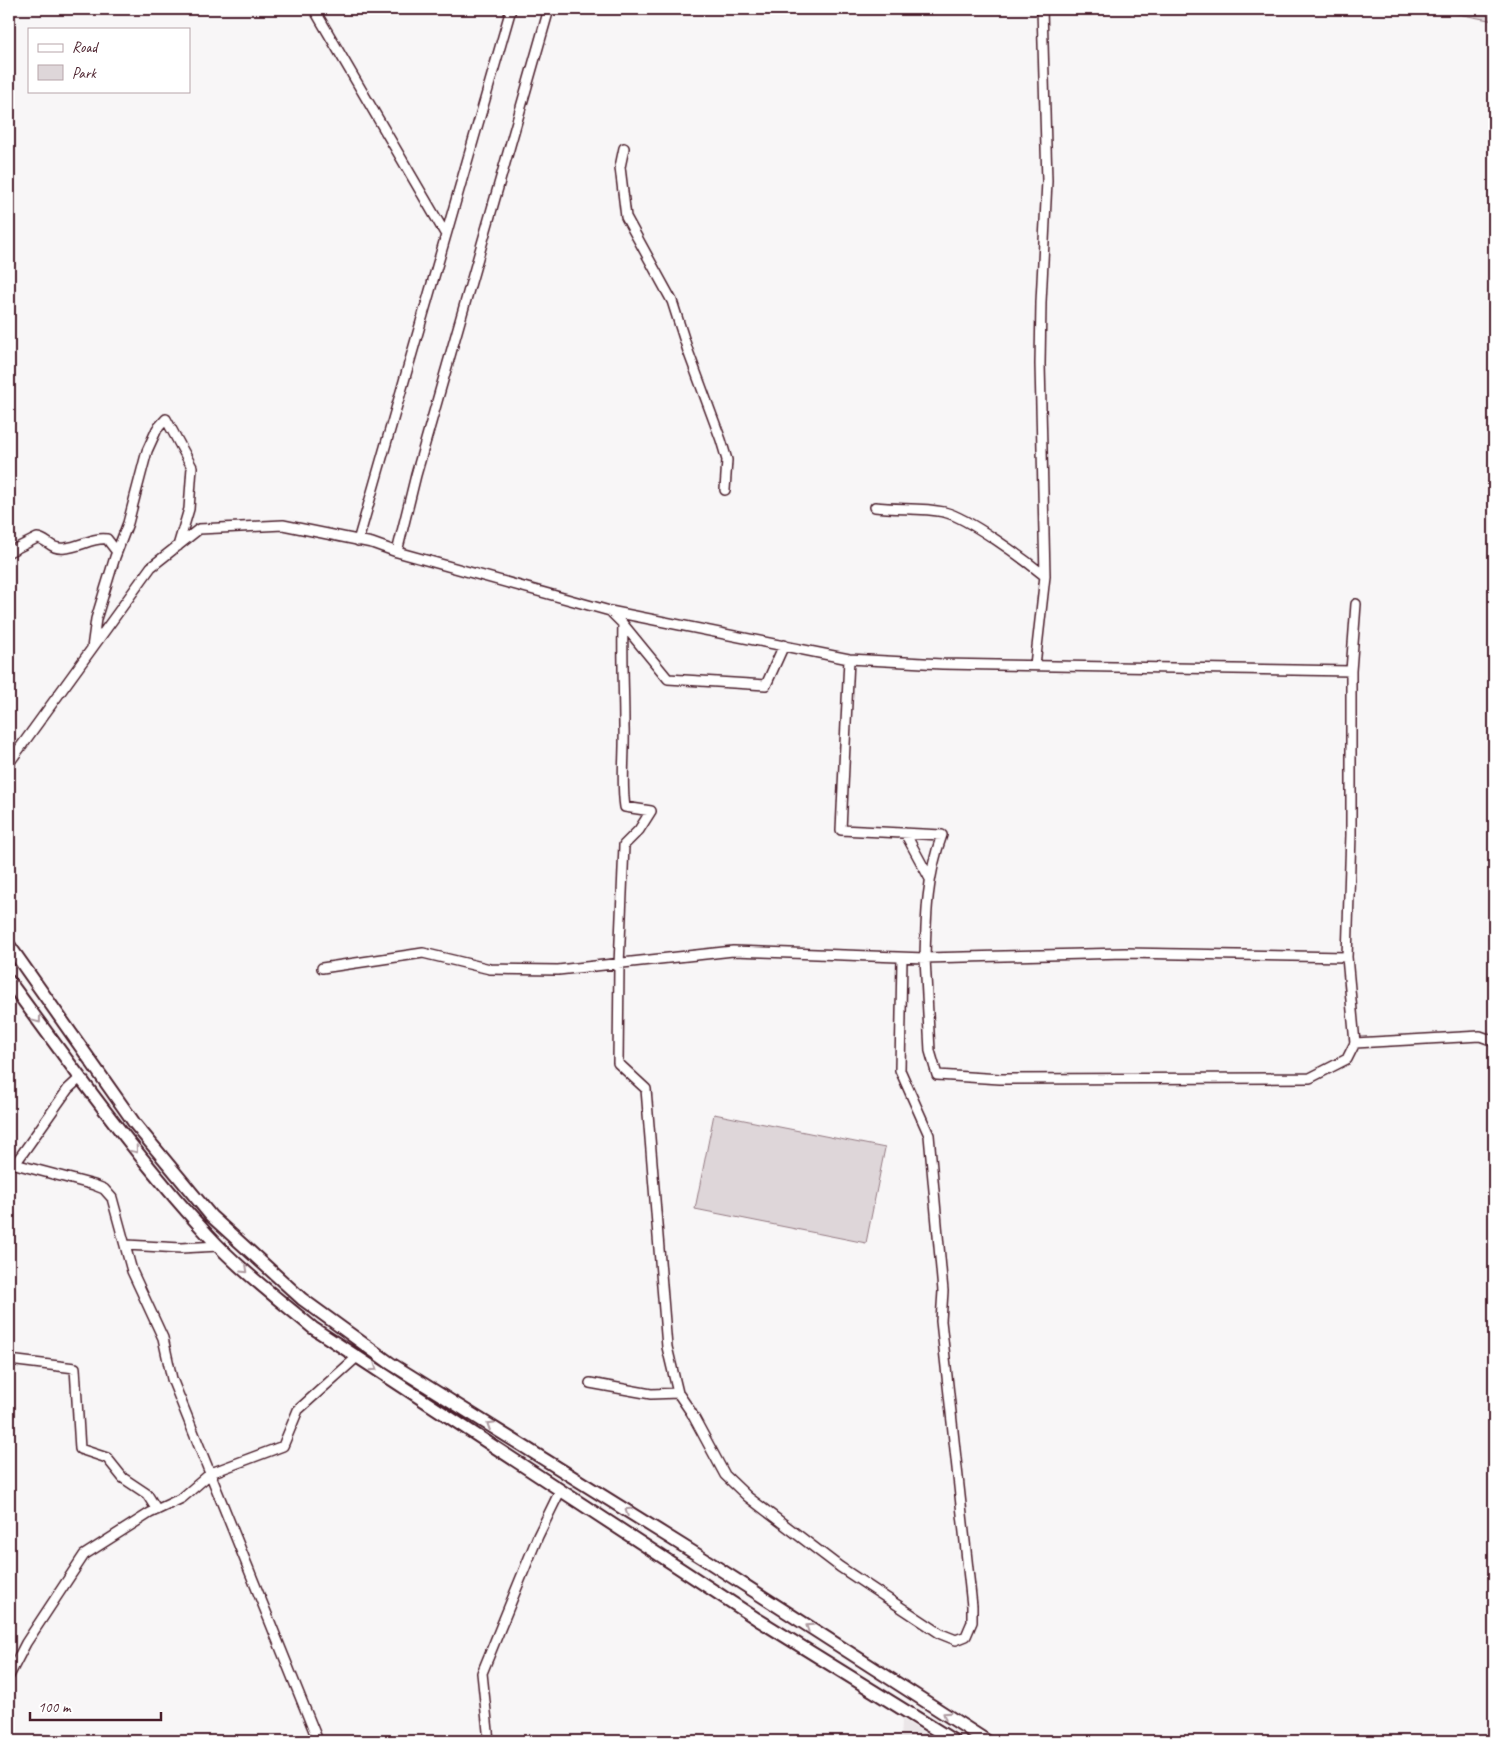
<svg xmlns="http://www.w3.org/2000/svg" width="1503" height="1750" viewBox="0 0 1503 1750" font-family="Caveat,sans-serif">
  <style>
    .built { fill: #ebe6e8 }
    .green { fill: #ded6d9; stroke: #947a82 }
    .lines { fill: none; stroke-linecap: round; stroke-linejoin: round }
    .minor-casing { stroke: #4a1f2b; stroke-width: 12 }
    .major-casing { stroke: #4a1f2b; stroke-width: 15 }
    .minor { stroke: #fff; stroke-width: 9 }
    .major { stroke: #fff; stroke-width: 11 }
    .oneway { stroke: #ae9aa0 }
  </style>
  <rect width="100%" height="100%" fill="#f8f6f7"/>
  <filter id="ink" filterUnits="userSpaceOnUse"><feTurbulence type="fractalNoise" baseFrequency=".02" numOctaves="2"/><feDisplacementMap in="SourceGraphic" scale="10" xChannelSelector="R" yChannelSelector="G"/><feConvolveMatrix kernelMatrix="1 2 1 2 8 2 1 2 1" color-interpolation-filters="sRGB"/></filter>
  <g filter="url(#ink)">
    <path class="built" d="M902 1719 937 1741H901Z"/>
    <path class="green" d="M1432 9H1494V21Z
      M714 1114 885 1148 866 1243 695 1209Z"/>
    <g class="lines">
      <g class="minor-casing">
        <path id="minor" d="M314 9 446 235
          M624 148 620 167 626 217 672 301 688 351 721 440 727 460 725 490
          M875 507C898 510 921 507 944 512 969 518 1024 559 1045 576
          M358 541 511 9
          M9 552 37 538C48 539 50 550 65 548 80 547 93 537 107 539L117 552
          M397 552 416 475 549 9
          M610 611 623 624C622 658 624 692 624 727 625 754 621 781 625 807L651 811 639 830 624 845 619 965 618 1063 646 1089 667 1347 678 1393
          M623 624 668 679 766 685 784 645
          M92 648 96 619 115 557 128 523 147 451 157 429 166 419 192 467 189 509 178 546
          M1035 665 1045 576 1040 364 1041 302 1047 181 1042 9
          M9 763 151 567 199 529 283 525 372 543 397 552 610 611 849 659 942 664 1351 671
          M905 833 930 879
          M1347 957 1125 953 925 958 930 1051 937 1075 1000 1079 1310 1078 1347 1059 1355 1043 1347 957 1351 834V671L1356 604
          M322 968 423 953 490 969 558 970 733 951 925 958C926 915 927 875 942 835L841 830 849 659
          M1355 1043 1480 1036 1494 1041
          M9 1164H15L68 1089 80 1078
          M15 1164 94 1185 104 1189 112 1198 132 1271 163 1338 172 1379 318 1741
          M126 1245 181 1248 219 1246
          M9 1360 75 1368 80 1449 107 1458 123 1478 147 1494 157 1510
          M590 1383 651 1394 678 1393 691 1412 725 1475 748 1497 840 1567 941 1634 956 1640 966 1636 972 1622V1606L941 1321 943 1291 929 1135 900 1070 902 958
          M9 1676 26 1643 84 1555 150 1513 182 1498 211 1473 283 1446 298 1410 357 1357
          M489 1741 482 1673 538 1536 560 1491"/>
      </g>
      <g class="major-casing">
        <path id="major" d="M9 945 135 1124 211 1216 302 1299 390 1363 704 1559 987 1741
          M9 981C73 1068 135 1156 208 1235 239 1269 277 1298 313 1328L757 1619 954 1741"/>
      </g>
      <use href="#minor" class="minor"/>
      <use href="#major" class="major"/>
    </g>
    <defs><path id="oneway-chevron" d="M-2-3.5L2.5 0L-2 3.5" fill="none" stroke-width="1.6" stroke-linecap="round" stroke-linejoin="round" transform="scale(1.25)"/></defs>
    <g class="oneway">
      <use href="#oneway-chevron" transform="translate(38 1020) rotate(53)"/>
      <use href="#oneway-chevron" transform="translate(135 1150) rotate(50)"/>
      <use href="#oneway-chevron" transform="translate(245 1270) rotate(43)"/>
      <use href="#oneway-chevron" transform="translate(374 1368) rotate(34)"/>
      <use href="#oneway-chevron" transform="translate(490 1425) rotate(-148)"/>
      <use href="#oneway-chevron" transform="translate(628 1511) rotate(-148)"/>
      <use href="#oneway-chevron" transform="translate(809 1627) rotate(-147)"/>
      <use href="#oneway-chevron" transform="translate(946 1715) rotate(-147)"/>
    </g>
  </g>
  <rect width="1503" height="1750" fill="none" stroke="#fff" stroke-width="30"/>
  <rect x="15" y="15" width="1473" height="1720" fill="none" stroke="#4a1f2b" stroke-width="2" filter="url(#ink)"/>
  <rect x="28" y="28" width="162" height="65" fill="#ffffff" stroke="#b7a5aa"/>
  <rect x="38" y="44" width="25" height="8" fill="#ffffff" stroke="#b7a5aa"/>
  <text x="72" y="52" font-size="15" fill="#4a1f2b">Road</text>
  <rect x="38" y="65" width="25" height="15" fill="#ded6d9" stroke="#b7a5aa"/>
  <text x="72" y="78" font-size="15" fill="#4a1f2b">Park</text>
  <path d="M30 1712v8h131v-8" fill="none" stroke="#4a1f2b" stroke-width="2.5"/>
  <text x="38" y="1712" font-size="15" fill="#4a1f2b" stroke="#ffffff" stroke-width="4" paint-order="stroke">100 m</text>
</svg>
